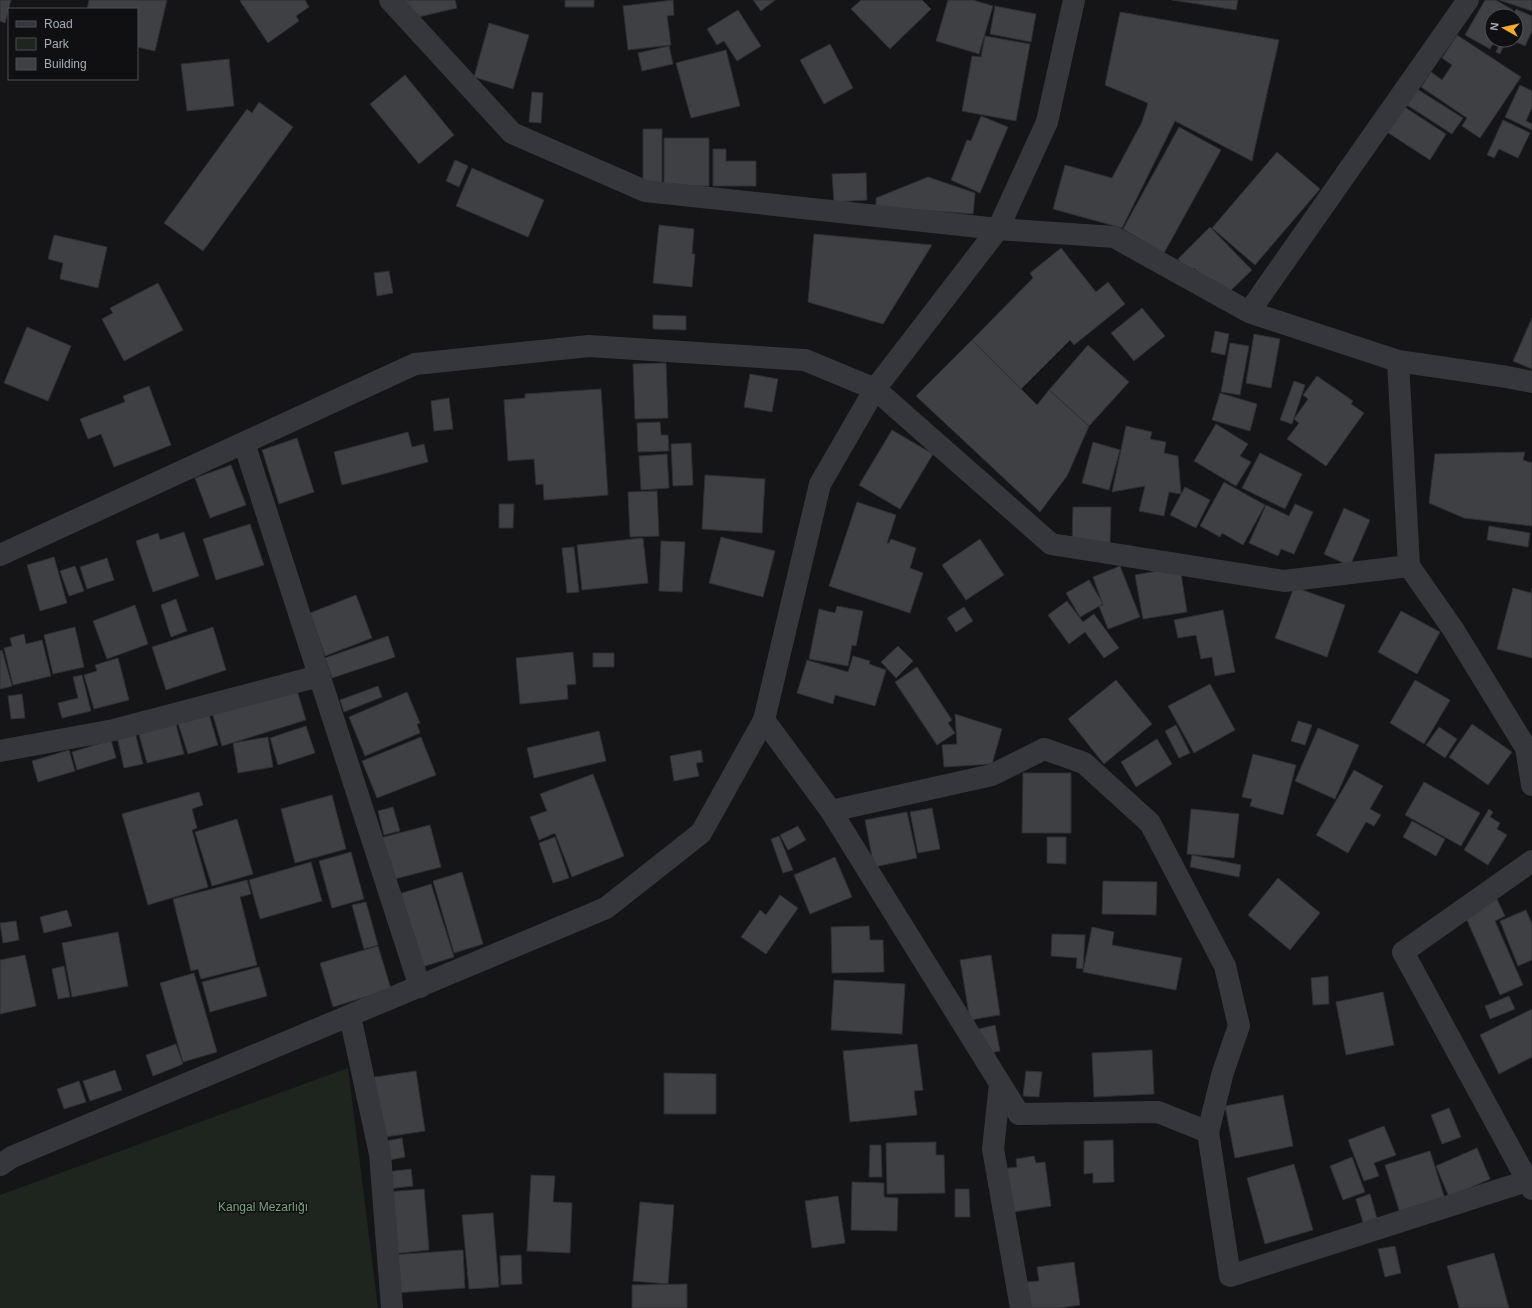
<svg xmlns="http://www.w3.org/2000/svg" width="1532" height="1308" viewBox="0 0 1532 1308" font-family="Arial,sans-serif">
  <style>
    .green { fill: #1d251e }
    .building { fill: #3f4044; stroke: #2f2f33 }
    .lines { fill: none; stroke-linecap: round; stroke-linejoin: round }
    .minor { stroke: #36373c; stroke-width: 22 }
    .tertiary { stroke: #36373c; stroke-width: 22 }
    .labels { text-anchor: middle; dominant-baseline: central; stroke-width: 3; stroke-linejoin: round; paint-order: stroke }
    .park-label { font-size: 12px; fill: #7da37f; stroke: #101012 }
  </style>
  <rect width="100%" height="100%" fill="#151517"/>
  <path class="green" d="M348 1068 378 1308H0V1195Z"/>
  <path class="building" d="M0 0H11L5 23 0 21Z
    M89 0H167L155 51 137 47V9H87Z
    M241 0H305L309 7 296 16 299 21 268 43 240 1Z
    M405 0H455L457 8 410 19Z
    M565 0H594V7H565Z
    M673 0 674 15 667 16 671 45 628 50 623 6Z
    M753 0H775L761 11Z
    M861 0H922L931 9 890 49 851 9Z
    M948 0H973L993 6 979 54 936 41Z
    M1172 0H1238L1236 10Z
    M1485 0H1496L1513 10 1509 16H1492V40H1495L1490 49 1465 35Z
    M1499 0H1532V11Z
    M995 6 1036 14 1031 42 990 34Z
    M1516 9 1532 16V31L1525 46 1512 40H1516V16H1513Z
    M738 10 761 46 737 61 724 41 717 45 707 29Z
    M1120 12 1279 40 1252 161 1175 121 1122 228 1053 209 1065 165 1112 178 1142 122 1148 103 1105 85Z
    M489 23 529 35 513 89 474 77Z
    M1457 35 1521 77 1480 138 1462 126 1467 118 1421 87 1431 72 1442 80 1452 65 1442 58Z
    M985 36 1030 44 1016 121 962 111 972 56 981 57Z
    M1501 40H1506L1500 54 1496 52Z
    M830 44 853 88 824 104 800 60Z
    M669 46 673 64 642 71 638 53Z
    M726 50 740 106 691 118 676 63Z
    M229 59 234 106 187 111 181 64Z
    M405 75 454 135 419 164 370 104Z
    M1520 85 1532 91V107L1526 121 1532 124V130L1505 117Z
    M1417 89 1463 118 1452 134 1407 105Z
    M532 92 543 93 541 123 529 122Z
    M259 102 293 127 203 251 164 223 247 109 252 113Z
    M1403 106 1446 134 1430 160 1387 132Z
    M981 116 1008 127 980 193 951 180 967 140 971 141Z
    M1503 120 1530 133 1518 158 1499 149 1494 158 1487 155Z
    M1179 127 1221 150 1164 253 1123 229Z
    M643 129H662V184H643Z
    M664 138H709V186H664Z
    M713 149H726V161H756V186H713Z
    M1277 152 1320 189 1255 265 1212 228Z
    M455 160 468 166 459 187 446 181Z
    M472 168 544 200 528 237 456 206Z
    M866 173 867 200 834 202 832 174Z
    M928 177 975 193 973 214 876 207V198Z
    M659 225 694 229 692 254H695L692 287 653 283Z
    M1210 227 1252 270 1227 294 1211 278 1207 282 1194 268 1191 272 1178 259Z
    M814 234 932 245 883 324 808 302Z
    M54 235 107 247 98 288 60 279 63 263 48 259Z
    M1061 248 1096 292 1108 282 1125 304 1074 345 1070 340 1021 389 972 340 1033 278 1030 273Z
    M389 271 393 293 377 296 374 273Z
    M158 283 183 330 124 361 102 319 113 313 110 308Z
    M1142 308 1165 336 1134 361 1111 333Z
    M653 315 686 316V330L653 329Z
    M1532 318V369L1513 361Z
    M27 327 71 346 48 401 4 383Z
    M1215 331 1229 334 1225 355 1211 352Z
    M1254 334 1280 339 1271 388 1246 383Z
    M972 340 1037 405 1049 390 1089 426 1067 476 1040 512 916 396Z
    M1230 343 1249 346 1240 395 1221 392Z
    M1088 345 1129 382 1089 426 1049 390Z
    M666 363 668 418 635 419 633 364Z
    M750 374 778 379 772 412 744 407Z
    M1317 376 1353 401 1351 404 1364 413 1326 466 1287 439 1299 423 1294 419 1308 399 1303 395Z
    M1294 381 1305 385 1292 424 1280 420Z
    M149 386 171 445 114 467 101 434 88 439 80 419 125 402 123 396Z
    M601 389 608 495 544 500 543 484 536 485 534 459 508 461 504 400 525 398V394Z
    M1220 393 1257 404 1250 431 1212 420Z
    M449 398 453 429 434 431 431 401Z
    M660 422 661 435H668L669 451 638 452 637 423Z
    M1216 424 1248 444 1240 456 1251 462 1236 486 1194 461Z
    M1126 426 1152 432 1150 439 1166 442 1164 453 1178 456 1181 494 1169 492 1164 516 1139 511 1145 486 1112 492Z
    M892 430 933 454 900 509 859 485Z
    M408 432 412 447 424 444 428 462 342 485 334 452Z
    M297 438 314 492 279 504 262 450Z
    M1093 442 1120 450 1109 490 1082 483Z
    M691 443 693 485 673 486 671 444Z
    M1525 452 1523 460 1532 463V526L1464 518 1429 503 1435 454Z
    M1260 453 1302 474 1285 509 1242 488Z
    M667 454 669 488 641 490 639 456Z
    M231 465 246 505 210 518 195 478Z
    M705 475 765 479 762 533 702 529Z
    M1224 482 1265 505 1243 545 1222 533 1220 537 1200 526Z
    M1185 487 1210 500 1196 528 1170 515Z
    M657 491 659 536 630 537 628 492Z
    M857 502 896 515 887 543H889L891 539 916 548 910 568 923 573 910 613 829 586Z
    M499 504H514L513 528H499Z
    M1295 504 1313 512 1294 554 1281 549 1278 556 1249 543 1266 505 1289 516Z
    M1073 507H1111L1110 544H1072Z
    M1344 508 1370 520 1350 566 1324 554Z
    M250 524 264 565 216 580 203 539Z
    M1489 526 1530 533 1528 547 1487 540Z
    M184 532 199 576 153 592 136 541 158 533 160 540Z
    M721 537 775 551 763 597 709 583Z
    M643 538 648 583 582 590 577 545Z
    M980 539 1004 575 966 600 942 565Z
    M661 541 685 542 682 592 659 591Z
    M574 547 579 592 567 593 562 548Z
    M54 557 67 603 40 611 27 565Z
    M107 558 114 580 87 589 80 567Z
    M75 566 84 591 69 596 60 571Z
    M1120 566 1140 617 1108 629 1099 606 1103 605 1093 577Z
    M1180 567 1187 612 1143 619 1135 575Z
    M1089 580 1103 604 1080 617 1066 593Z
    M1294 587 1345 605 1327 657 1275 638Z
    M1513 588 1531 593 1532 588V658L1497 649Z
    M356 595 372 638 325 656 310 613Z
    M176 599 187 631 171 637 161 605Z
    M1067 601 1083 622 1094 614 1119 648 1104 658 1085 632 1069 644 1048 615Z
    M135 605 148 644 107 659 93 621Z
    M837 606 863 611 856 646 852 645 848 666 809 659 819 609 835 613Z
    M964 607 973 621 956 632 947 618Z
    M1223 610 1235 672 1215 676 1212 657 1201 659 1196 635 1178 638 1174 620Z
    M1401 611 1440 632 1417 674 1378 652Z
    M75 627 84 667 53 674 44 635Z
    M213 627 226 670 166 690 152 647Z
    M24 634 26 644 42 640 51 676 13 685 4 648 12 646 10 638Z
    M388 636 395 657 332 678 325 658Z
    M898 646 913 661 896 678 881 662Z
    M2 650 12 686 0 689V651Z
    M573 652 576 684 567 685 568 699 520 704 516 658Z
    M593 653H614V667H593Z
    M853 656 870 661 869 664 886 670 875 706 835 695 833 704 797 693 807 660 848 672Z
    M118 658 129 700 94 709 84 675 97 671 95 665Z
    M917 667 952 720 948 723 955 733 937 745 895 682Z
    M82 675 91 711 62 718 58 703 78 698 73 677Z
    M1116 680 1152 724 1104 764 1068 719Z
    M1415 680 1450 700 1424 744 1390 723Z
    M295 684 306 720 222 746 211 709Z
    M1210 684 1235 730 1194 753 1168 706Z
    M378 686 382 697 344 712 340 700Z
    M407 692 420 723 417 724 420 733 365 756 349 717Z
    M22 694 25 718 11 719 8 696Z
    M208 711 218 745 188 754 177 720Z
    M955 714 1002 729 992 764 944 767 942 745 957 744Z
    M175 721 184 754 147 763 138 731Z
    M1298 721 1312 725 1305 745 1291 741Z
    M1472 724 1512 752 1488 785 1449 757Z
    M1176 725 1190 753 1179 758 1165 731Z
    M306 726 315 753 278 765 270 738Z
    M1439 727 1457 739 1445 758 1426 745Z
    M1318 728 1359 745 1335 799 1295 781Z
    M599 731 606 761 534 778 527 748Z
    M135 732 143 764 124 768 117 737Z
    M268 737 273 767 238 773 233 743Z
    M421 737 436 775 377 798 362 761Z
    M1157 739 1172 764 1136 787 1121 762Z
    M111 740 116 758 77 770 72 752Z
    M69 750 75 771 38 782 32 761Z
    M701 750 703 762 696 763 699 776 674 781 670 756Z
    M1253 754 1296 765 1283 815 1250 806 1252 799 1242 797Z
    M1354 770 1383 786 1370 809 1381 815 1374 826 1366 822 1348 853 1316 835Z
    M1023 773H1071V833H1022Z
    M593 774 624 856 572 877 555 833 539 840 530 817 547 811 540 794Z
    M1424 782 1480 813 1461 846 1405 815Z
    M199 792 203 805 192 809 197 828 192 830 208 887 148 905 122 814Z
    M332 795 346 849 295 863 281 809Z
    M393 807 400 831 384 835 378 811Z
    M932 808 940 849 918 853 910 812Z
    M1191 809 1239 814 1234 858 1187 854Z
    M1489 809 1493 812 1490 817 1500 823 1497 829 1507 835 1488 865 1464 850Z
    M907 812 917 858 874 867 865 820Z
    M237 819 253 874 212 886 195 832Z
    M1412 821 1445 839 1436 856 1403 837Z
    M430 825 441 867 391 880 380 838Z
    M798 826 806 840 788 850 780 835Z
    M779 836 793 870 783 873 771 839Z
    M555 837 569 878 553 883 539 843Z
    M1047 837H1066V864L1047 863Z
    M351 852 364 899 332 908 319 861Z
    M1192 855 1241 865 1239 877 1190 867Z
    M835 857 852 897 810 914 794 875Z
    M311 862 322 901 260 919 249 880Z
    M462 872 483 944 454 953 433 881Z
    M1278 878 1320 913 1290 950 1248 915Z
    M247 880 251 894 240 897 257 965 201 979 198 969 191 971 173 899Z
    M1103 881 1157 882 1156 915 1102 914Z
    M431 884 454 957 422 967 399 894Z
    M780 895 798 908 766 954 741 937 760 910 766 915Z
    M1496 897 1505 916 1495 921 1523 985 1500 995 1463 911Z
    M366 902 378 945 364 949 352 905Z
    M67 910 72 926 44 933 40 917Z
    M1526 910 1532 924V960L1518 966 1500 921Z
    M16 921 19 940 3 943 0 923Z
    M869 926 870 940H883L884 972 832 973 831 927Z
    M1092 927 1114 932 1112 945 1182 958 1176 990 1083 972Z
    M118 932 128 986 72 997 62 943Z
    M1052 934 1085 935 1083 969 1076 968 1077 958 1051 956Z
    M378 946 391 989 333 1007 320 963Z
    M25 955 36 1006 0 1014V960Z
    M991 955 1000 1015 970 1020 960 960Z
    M64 966 70 997 58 999 52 969Z
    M259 967 267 996 210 1012 202 982Z
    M194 973 217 1052 183 1062 160 983Z
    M1328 976 1329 1004 1313 1005 1311 978Z
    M834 980 905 984 902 1034 831 1030Z
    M1383 992 1394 1045 1346 1055 1336 1002Z
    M1509 996 1515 1009 1490 1019 1485 1006Z
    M1532 1009V1057L1499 1074 1480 1035Z
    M995 1025 1000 1051 984 1054 979 1029Z
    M176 1044 183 1064 153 1076 146 1055Z
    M917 1044 923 1090 914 1091 917 1115 850 1122 843 1051Z
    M1152 1050 1154 1094 1094 1097 1092 1053Z
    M115 1070 122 1090 90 1101 83 1081Z
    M416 1071 425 1131 378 1138 368 1078Z
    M1026 1071 1042 1072 1039 1097 1023 1096Z
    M664 1073 716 1074V1114H664Z
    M79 1081 86 1102 64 1109 57 1089Z
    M1283 1095 1293 1146 1235 1158 1225 1106Z
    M1449 1108 1461 1137 1442 1144 1431 1115Z
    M1384 1126 1396 1155 1374 1163 1379 1176 1364 1181 1348 1140Z
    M402 1138 405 1157 384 1161 381 1142Z
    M1113 1140 1114 1182 1093 1183V1173L1084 1174V1141Z
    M936 1142V1155H944L945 1193 887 1194 886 1143Z
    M870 1145H881L882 1177H869Z
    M1477 1148 1490 1179 1449 1197 1436 1166Z
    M1430 1151 1445 1199 1400 1213 1385 1165Z
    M1034 1156 1036 1163 1045 1162 1051 1206 1007 1213 1001 1169 1017 1167 1016 1159Z
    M1352 1157 1365 1192 1343 1200 1330 1166Z
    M1294 1164 1313 1230 1265 1244 1247 1178Z
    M411 1169 413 1186 387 1189 386 1172Z
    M531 1175 555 1176 553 1202 572 1203 570 1253 527 1251Z
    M852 1182 884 1183V1197L898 1198 897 1231 851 1230Z
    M424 1189 429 1250 391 1254 386 1192Z
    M955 1189H969L970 1217H955Z
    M1370 1194 1378 1222 1364 1226 1356 1199Z
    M838 1196 845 1243 812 1248 805 1201Z
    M640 1202 674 1205 668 1284 633 1281Z
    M493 1213 499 1287 469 1289 462 1215Z
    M1395 1246 1401 1273 1385 1277 1378 1249Z
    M463 1250 465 1288 394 1293 391 1255Z
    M1494 1253 1509 1308H1459L1447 1266Z
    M521 1255 522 1284 501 1285 500 1256Z
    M1074 1262 1080 1305 1059 1308H1031L1027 1282 1039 1281 1037 1267Z
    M687 1284V1308H632V1285Z"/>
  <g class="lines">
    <path class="minor" d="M390 0 512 133 645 191 998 229 1114 237 1249 312 1398 361 1507 377 1532 382
      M1249 312 1468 0
      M1398 361 1409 566 1453 629 1526 748 1532 785
      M244 443 420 987
      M0 555 415 364 589 346 805 360 875 389 1051 544 1284 581 1409 566
      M764 720 831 811 1019 1114 1158 1112 1208 1132 1230 1276 1527 1181 1532 1178
      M0 751 114 730 319 676
      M831 811 992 775 1044 749 1084 763 1150 823 1225 966 1239 1026 1223 1072 1208 1132
      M1532 861 1403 952 1532 1189
      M350 1016 380 1154 392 1308
      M1000 1084 993 1149 1021 1308"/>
    <path class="tertiary" d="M0 1165 12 1157 606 908 701 833 764 720 820 484 875 389 998 229 1047 122 1074 0"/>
  </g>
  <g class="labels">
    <g class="park-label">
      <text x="263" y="1207">Kangal Mezarlığı</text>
    </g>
  </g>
  <rect x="8" y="8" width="130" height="72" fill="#101012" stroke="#4c4e54"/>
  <rect x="16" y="21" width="20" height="6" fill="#36373c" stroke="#4c4e54"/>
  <text x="44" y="28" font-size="12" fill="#a7acb7">Road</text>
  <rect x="16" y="38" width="20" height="12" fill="#1d251e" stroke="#4c4e54"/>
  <text x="44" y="48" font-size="12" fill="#a7acb7">Park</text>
  <rect x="16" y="58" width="20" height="12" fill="#3f4044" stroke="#4c4e54"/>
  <text x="44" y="68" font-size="12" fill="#a7acb7">Building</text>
  <g transform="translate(1504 28) rotate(278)"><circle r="19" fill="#101012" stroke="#4c4e54"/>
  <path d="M0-3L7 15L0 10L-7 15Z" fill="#f4ac30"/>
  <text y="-6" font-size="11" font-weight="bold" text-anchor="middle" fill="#a7acb7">N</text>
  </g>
</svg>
